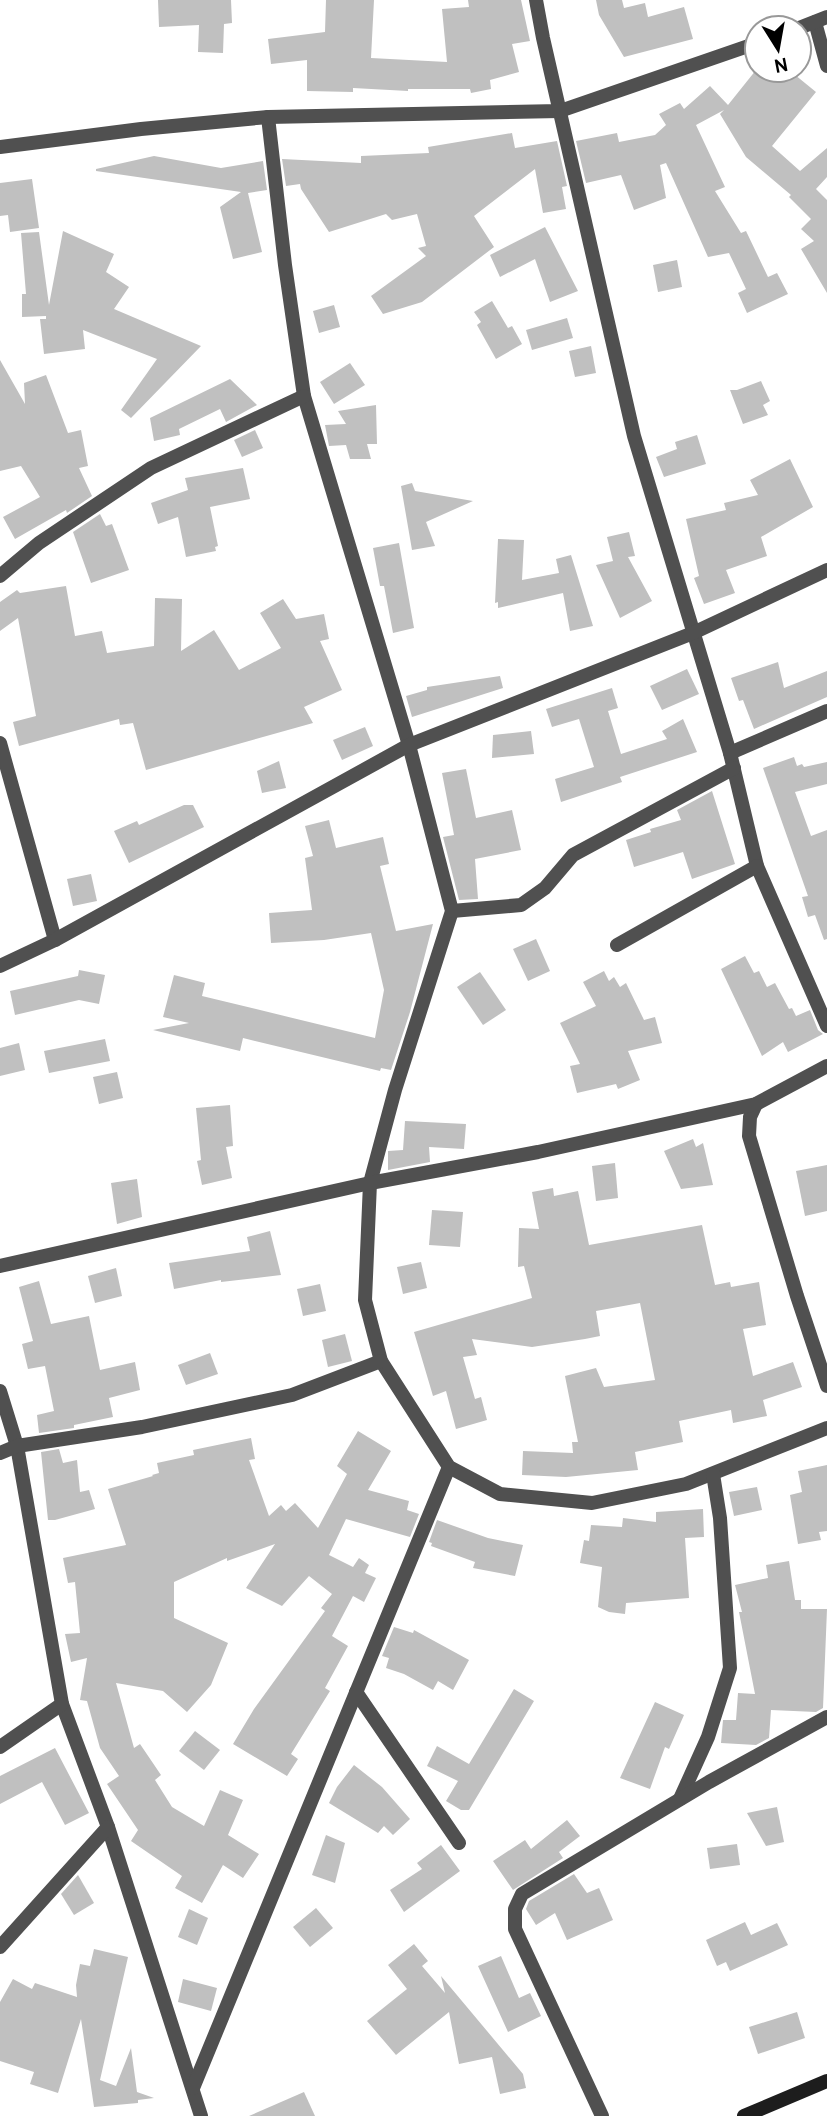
<svg xmlns="http://www.w3.org/2000/svg" width="827" height="2116" font-family="Overpass,sans-serif">
  <style>
    .building { fill: #c0c0c0 }
    .lines { fill: none; stroke-linecap: round; stroke-linejoin: round }
    .minor { stroke: #505050; stroke-width: 14 }
    .secondary { stroke: #1d1d1d; stroke-width: 14 }
  </style>
  <rect width="100%" height="100%" fill="#fff"/>
  <!-- building -->
  <g class="building">
    <path d="M158,0H231L232,23L224,24L223,53L198,52L199,25L159,27Z"/>
    <path d="M326,0H374L371,58L447,62L442,9L469,7L468,0H521L530,41L512,44L519,72L490,80L491,89L471,93L470,89H408V91L353,88V92L307,91V60L271,64L268,39L325,32Z"/>
    <path d="M596,0H622L624,8L645,3L648,17L684,7L693,39L624,57L599,15Z"/>
    <path d="M756,70H789L816,92L772,146L800,171L827,148V177L816,189L827,200V293L801,249L814,241L801,229L811,219L789,197L791,195L746,157L720,114L724,110L696,125L725,187L715,191L741,233L746,231L768,277L777,273L788,294L747,313L738,293L746,289L729,253L708,257L666,163L660,165L666,198L634,210L621,175L586,183L576,141L617,133L619,142L655,135L666,125L659,114L680,103L684,109L710,86L728,105Z"/>
    <path d="M512,133L515,148L557,141L567,186L562,187L566,209L543,213L535,169L474,216L494,247L422,302L383,314L371,296L426,256L418,248L426,246L417,214L392,220L386,214L329,232L301,189L300,184L286,186L282,159L361,163V156L429,153L428,147Z"/>
    <path d="M154,156L221,168L263,161L267,190L248,193L262,252L233,259L220,207L241,192L96,171V169Z"/>
    <path d="M32,179L39,228L10,232L8,215L0,216V183Z"/>
    <path d="M545,227L578,291L550,302L535,259L500,277L490,255Z"/>
    <path d="M63,231L114,254L106,272L129,287L114,309L201,346L131,418L121,410L157,359L83,330L85,349L44,354L40,319H46V316L22,317V294H26L21,233L39,232L49,305Z"/>
    <path d="M677,260L682,287L658,292L653,265Z"/>
    <path d="M492,301L508,328L512,326L522,344L496,359L477,325L481,322L474,312Z"/>
    <path d="M334,305L340,327L319,333L313,311Z"/>
    <path d="M567,318L573,338L532,350L526,330Z"/>
    <path d="M591,346L596,373L575,377L569,351Z"/>
    <path d="M0,360L25,404L24,383L46,375L68,433L81,430L88,466L79,468L92,496L67,513L66,510L15,539L3,517L40,497L21,466L0,471Z"/>
    <path d="M350,363L365,385L334,404L320,382Z"/>
    <path d="M230,379L257,405L226,422L220,409L179,429L180,435L154,441L150,418Z"/>
    <path d="M761,381L770,401L763,405L768,415L743,424L730,390H737Z"/>
    <path d="M376,405L377,444H367L371,459H350L346,445L329,446L325,425L346,424L338,411Z"/>
    <path d="M255,430L263,448L242,457L234,440Z"/>
    <path d="M697,435L706,464L664,477L656,457L677,449L675,442Z"/>
    <path d="M790,459L813,507L761,537L767,556L726,570L735,593L704,604L694,578L699,576L686,519L726,510L724,503L758,495L750,480Z"/>
    <path d="M243,468L250,499L210,507L218,546L215,547L216,551L186,557L178,517L158,524L151,503L188,490L185,478Z"/>
    <path d="M412,483L415,491L473,501L426,522L435,546L412,550L401,486Z"/>
    <path d="M100,514L106,526L112,524L129,570L91,583L73,532Z"/>
    <path d="M629,532L635,556L628,557L652,601L620,618L596,565L613,561L607,537Z"/>
    <path d="M498,539L524,540L522,580L559,573L556,559L571,555L593,626L570,631L563,593L498,608V602L495,603Z"/>
    <path d="M399,543L414,628L393,633L384,586H380L373,548Z"/>
    <path d="M66,586L75,636L102,631L107,653L154,646L155,598L182,599L181,651L214,630L239,670L281,648L260,613L283,599L296,619L324,614L329,639L320,641L342,690L304,707L313,723L146,770L133,723L120,725L119,719L19,746L13,722L36,716L18,618L0,631V602L17,590L20,593Z"/>
    <path d="M778,662L784,688L827,671V697L754,729L743,700L739,701L731,678Z"/>
    <path d="M687,669L699,694L662,710L650,686Z"/>
    <path d="M500,676L503,688L412,717L406,696L427,690V687Z"/>
    <path d="M612,688L618,708L608,711L621,754L667,739L662,731L683,719L697,752L620,777L622,782L561,802L555,779L594,767L579,719L552,727L546,709Z"/>
    <path d="M365,727L373,746L342,760L333,740Z"/>
    <path d="M531,731L534,754L492,758L493,735Z"/>
    <path d="M794,757L797,766L802,764L804,767L827,762V784L795,792L811,836L827,830V939L824,940L815,915L808,917L802,897L808,896L763,768Z"/>
    <path d="M279,761L286,788L262,793L257,771Z"/>
    <path d="M466,769L476,818L512,810L521,850L475,859L478,899L459,900L443,837L454,835L442,773Z"/>
    <path d="M712,791L735,864L692,879L683,852L634,867L626,840L651,832L650,829L681,820L677,810Z"/>
    <path d="M184,805H193L204,827L129,863L114,831L137,821L139,825Z"/>
    <path d="M329,820L336,848L383,837L389,864L380,866L396,931L433,924L410,1012L391,1070L381,1068L380,1071L243,1038L240,1051L153,1030L189,1023L163,1017L174,975L205,983L202,996L375,1038L384,990L371,933L324,940L271,943L269,913L312,910L305,858L313,856L305,826Z"/>
    <path d="M91,874L97,901L73,906L67,879Z"/>
    <path d="M536,939L550,971L528,981L513,949Z"/>
    <path d="M745,956L754,973L759,971L767,987L775,983L789,1009L792,1008L796,1016L810,1010L818,1030L823,1034L788,1052L783,1042L762,1056L721,969Z"/>
    <path d="M79,970L105,975L99,1004L79,1000L15,1015L10,991L78,976Z"/>
    <path d="M604,971L609,981L614,977L620,987L626,983L644,1020L655,1017L662,1043L628,1051L640,1080L618,1089L616,1084L577,1093L570,1066L580,1064L560,1023L596,1006L583,982Z"/>
    <path d="M480,972L506,1010L483,1025L457,987Z"/>
    <path d="M105,1039L110,1061L49,1073L44,1051Z"/>
    <path d="M19,1043L25,1070L0,1076V1048Z"/>
    <path d="M117,1072L123,1098L99,1104L93,1077Z"/>
    <path d="M230,1105L233,1146L226,1147L232,1178L202,1185L197,1161L201,1160L196,1108Z"/>
    <path d="M405,1121L466,1124L464,1149L429,1147L430,1162L388,1170V1151L403,1150Z"/>
    <path d="M693,1139L696,1147L703,1143L713,1185L681,1189L664,1151Z"/>
    <path d="M615,1163L618,1198L596,1201L592,1166Z"/>
    <path d="M827,1165V1211L805,1216L796,1171Z"/>
    <path d="M137,1179L142,1217L117,1224L111,1183Z"/>
    <path d="M553,1188L554,1196L578,1191L589,1245L702,1225L715,1285L730,1282L731,1287L759,1282L766,1325L743,1329L753,1376L793,1362L802,1387L763,1400L767,1416L733,1423L731,1410L679,1421L683,1442L635,1452L638,1470L566,1477L522,1475L523,1451L573,1453L572,1442H578L565,1376L596,1368L604,1387L655,1380L640,1303L596,1311L600,1336L585,1339L532,1347L472,1339L477,1355L463,1357L475,1399L481,1397L487,1420L456,1429L446,1391L433,1396L414,1332L532,1298L524,1266L518,1267L519,1228L539,1229L532,1192Z"/>
    <path d="M432,1210L463,1212L460,1247L429,1245Z"/>
    <path d="M270,1231L281,1275L221,1282V1280L174,1289L169,1263L250,1251L247,1237Z"/>
    <path d="M421,1262L427,1288L403,1294L397,1267Z"/>
    <path d="M116,1268L122,1296L95,1303L88,1276Z"/>
    <path d="M39,1281L51,1324L89,1316L100,1370L135,1362L140,1390L109,1398L113,1417L74,1425V1428L39,1433L37,1415L54,1411L45,1366L28,1369L22,1344L33,1341L19,1287Z"/>
    <path d="M320,1284L326,1311L303,1316L297,1289Z"/>
    <path d="M345,1334L352,1361L328,1367L322,1340Z"/>
    <path d="M210,1353L218,1374L186,1385L178,1365Z"/>
    <path d="M358,1431L391,1451L368,1490L409,1501L407,1510L419,1514L410,1537L346,1519L329,1555L353,1567L359,1558L369,1565L365,1573L376,1578L364,1602L353,1596L332,1636L348,1646L325,1688L330,1691L291,1754L298,1759L287,1776L233,1744L254,1709L325,1611L321,1608L332,1594L309,1576L282,1606L246,1588L275,1544L227,1561V1558L174,1582V1618L228,1643L211,1685L187,1712L163,1691L116,1683L134,1748L140,1744L161,1775L155,1780L172,1807L204,1826L220,1790L243,1800L228,1835L259,1854L243,1878L223,1865L202,1903L175,1888L182,1876L131,1841L138,1830L107,1784L119,1776L100,1748L87,1701L80,1700L87,1658L71,1662L65,1634L80,1633L75,1582L68,1583L63,1558L126,1545L108,1489L153,1476L152,1475L159,1473L157,1463L194,1455L193,1450L251,1438L255,1459L249,1460L269,1516L281,1505L286,1511L295,1503L318,1528L347,1474L337,1466Z"/>
    <path d="M59,1449L63,1463L77,1460L80,1492L89,1490L95,1509L55,1520H48L41,1452Z"/>
    <path d="M827,1465V1531L819,1532L821,1540L798,1544L790,1495L802,1492L798,1471Z"/>
    <path d="M757,1487L762,1510L734,1516L729,1492Z"/>
    <path d="M703,1509L704,1537L685,1538L689,1598L626,1603L625,1614L609,1612L598,1607L602,1567L580,1563L584,1540L589,1541L591,1525L622,1527L623,1518L656,1522V1512Z"/>
    <path d="M437,1520L488,1538L523,1545L515,1576L473,1568L475,1562L431,1546L432,1543L429,1542Z"/>
    <path d="M789,1561L795,1600H801V1609H827L823,1708L816,1712L771,1710L769,1738L756,1745L721,1743L723,1720H736L738,1693L755,1694L739,1612H742L735,1585L768,1578L766,1565Z"/>
    <path d="M394,1627L413,1633L414,1630L469,1660L453,1690L438,1681L433,1690L404,1674L386,1668L389,1658L382,1656Z"/>
    <path d="M514,1689L534,1701L469,1810H461L446,1801L458,1781L427,1766L437,1746L469,1764Z"/>
    <path d="M655,1702L684,1715L669,1749L665,1747L650,1789L620,1778Z"/>
    <path d="M195,1731L220,1750L204,1770L179,1751Z"/>
    <path d="M55,1748L89,1813L65,1825L42,1782L0,1804V1776Z"/>
    <path d="M354,1765L382,1787L410,1819L393,1835L384,1826L378,1833L329,1803L337,1787Z"/>
    <path d="M777,1807L784,1842L766,1846L747,1813Z"/>
    <path d="M567,1820L580,1836L559,1852L563,1858L513,1890L493,1861L525,1840L531,1849Z"/>
    <path d="M326,1835L345,1843L335,1883L312,1875Z"/>
    <path d="M737,1844L740,1865L710,1869L707,1848Z"/>
    <path d="M441,1845L460,1871L404,1912L390,1890L422,1869L417,1863Z"/>
    <path d="M574,1874L587,1893L599,1888L613,1920L567,1940L555,1913L536,1925L526,1909L529,1901Z"/>
    <path d="M78,1875L94,1903L74,1915L61,1894Z"/>
    <path d="M316,1908L333,1928L310,1947L293,1927Z"/>
    <path d="M189,1909L208,1918L197,1945L178,1937Z"/>
    <path d="M745,1922L751,1935L777,1923L788,1945L730,1971L726,1962L717,1966L706,1940Z"/>
    <path d="M414,1944L428,1961L422,1966L445,1993L441,1976L523,2074L526,2088L500,2094L492,2057L459,2064L449,2012L396,2055L367,2021L407,1989L388,1965Z"/>
    <path d="M94,1949L128,1957L100,2080L116,2086L131,2048L137,2092L154,2098L138,2100V2103L94,2107L81,2019L58,2093L30,2084L34,2072L0,2061V2002L13,1979L32,1989L35,1983L77,1997L76,1985L80,1964L90,1966Z"/>
    <path d="M501,1956L519,1998L530,1993L541,2016L508,2032L478,1966Z"/>
    <path d="M183,1979L217,1988L211,2011L178,2002Z"/>
    <path d="M797,2012L805,2038L758,2054L749,2027Z"/>
    <path d="M304,2092L315,2116H249Z"/>
  </g>
  <g class="lines">
    <!-- minor -->
    <g class="minor">
      <path d="M536,0L543,38L634,436L730,753L757,866L827,1026"/>
      <path d="M815,22L827,66"/>
      <path d="M799,28L827,17"/>
      <path d="M268,117L285,265L304,396L409,745L452,911L395,1090L370,1183L365,1300L381,1361L449,1467L500,1494L592,1503L686,1484L827,1428"/>
      <path d="M0,147L141,129L268,117L560,111L757,43"/>
      <path d="M0,576L39,543L151,468L304,396"/>
      <path d="M0,743L55,940"/>
      <path d="M730,753L827,711"/>
      <path d="M452,911L521,905L545,888L573,855L734,768"/>
      <path d="M617,945L757,866"/>
      <path d="M0,966L55,940L409,745L693,633L827,570"/>
      <path d="M756,1104L750,1117L749,1136L797,1296L827,1386"/>
      <path d="M0,1266L370,1183L538,1152L756,1104L827,1066"/>
      <path d="M0,1391L17,1446L62,1704L108,1827L201,2116"/>
      <path d="M0,1453L17,1446L142,1427L292,1395L381,1361"/>
      <path d="M356,1692L459,1843"/>
      <path d="M0,1747L62,1704"/>
      <path d="M680,1799L708,1737L730,1668L720,1518L713,1474"/>
      <path d="M0,1947L108,1827"/>
      <path d="M193,2088L449,1467"/>
      <path d="M602,2116L515,1929V1909L522,1894L709,1782L827,1717"/>
    </g>
    <!-- secondary -->
    <path class="secondary" d="M744,2116L827,2081"/>
  </g>
  <!-- north arrow -->
  <g transform="translate(778 49) rotate(169)"><circle r="33" fill="#ffffff" stroke="#999999" stroke-width="2"/>
  <path d="M0-5L12 26L0 18L-12 26Z" fill="#000000"/>
  <text y="-10" font-size="19" font-weight="bold" text-anchor="middle" fill="#000000">N</text>
  </g>
</svg>
